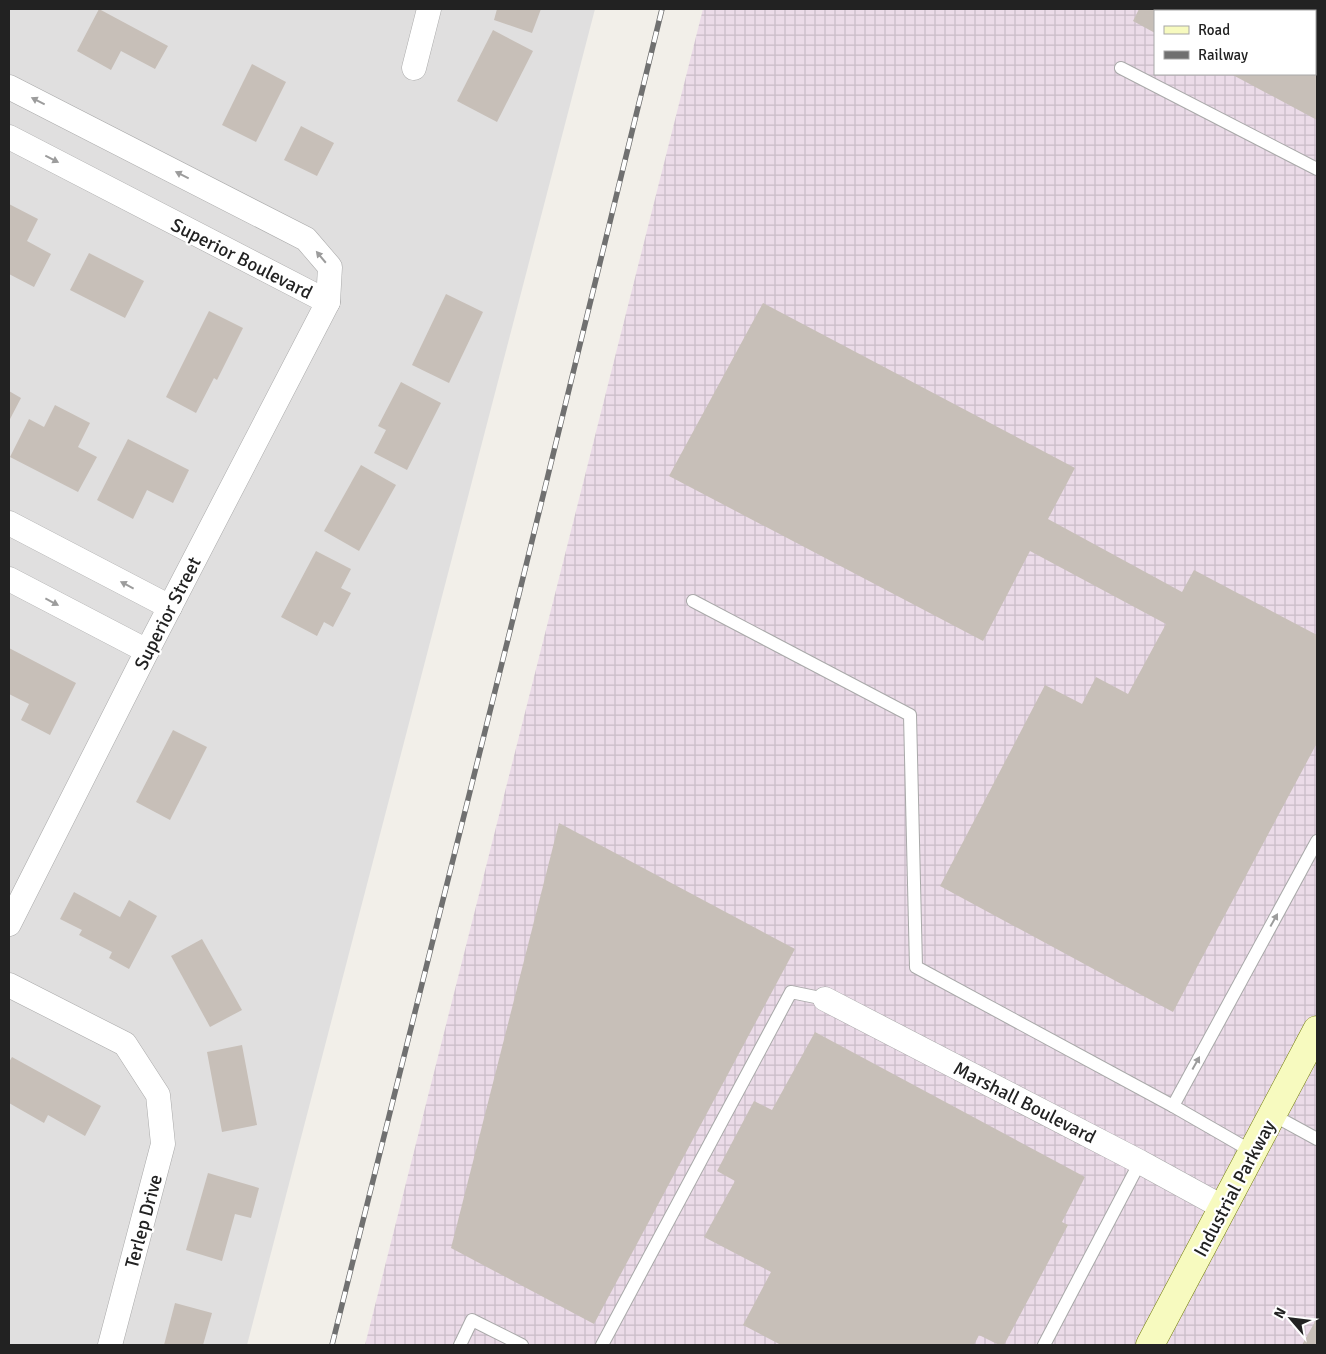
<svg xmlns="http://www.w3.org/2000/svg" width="1326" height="1354" font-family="Signika,sans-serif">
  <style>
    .residential { fill: #e0dfdf }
    .industrial { fill: url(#industrial-grid); fill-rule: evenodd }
    .building { fill: #c7bfb8 }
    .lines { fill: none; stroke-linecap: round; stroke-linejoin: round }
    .lane-casing { stroke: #a9a9a9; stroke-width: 14 }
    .street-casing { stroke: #a9a9a9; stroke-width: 25 }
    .secondary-casing { stroke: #707d05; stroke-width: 29 }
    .lane { stroke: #fff; stroke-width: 12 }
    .street { stroke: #fff; stroke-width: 24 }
    .secondary { stroke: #f7fabf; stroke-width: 28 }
    .rail-casing { stroke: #707070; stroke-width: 5.5 }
    .rail { stroke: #fff; stroke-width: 4; stroke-dasharray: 11; stroke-linecap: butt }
    .oneway { fill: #9c9c9c }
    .labels { text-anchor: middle; stroke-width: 4.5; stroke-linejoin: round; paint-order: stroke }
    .street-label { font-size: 19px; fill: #222; stroke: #fff }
  </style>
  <defs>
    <pattern id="industrial-grid" width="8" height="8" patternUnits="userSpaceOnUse" patternTransform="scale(1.25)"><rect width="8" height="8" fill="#ebdbe8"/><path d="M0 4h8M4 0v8" fill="none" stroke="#c9bcc7"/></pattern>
  </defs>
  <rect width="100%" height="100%" fill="#f2efe9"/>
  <!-- residential -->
  <path class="residential" d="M9,9H595L247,1345H9Z"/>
  <!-- industrial -->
  <path class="industrial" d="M703,9H1317V1345H365ZM1155,11H1315V74H1155Z"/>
  <!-- building -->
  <g class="building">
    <path d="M99,9L168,46L155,69L121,51L111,70L77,51Z"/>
    <path d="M497,9H541L532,33L494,20Z"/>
    <path d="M1139,9H1317V120L1231,74H1315V11H1155V33L1133,21Z"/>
    <path d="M493,30L533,51L497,122L457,101Z"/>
    <path d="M252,64L286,82L256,142L222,125Z"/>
    <path d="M301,126L334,143L317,176L284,160Z"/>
    <path d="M9,204L38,219L27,241L51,254L34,287L9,274Z"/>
    <path d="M89,253L144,281L125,318L70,290Z"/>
    <path d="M446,294L483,312L449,383L412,365Z"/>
    <path d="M763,303L1075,468L1048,519L1182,592L1194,570L1317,635V743L1173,1012L940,886L1045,685L1082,704L1096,677L1128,694L1166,624L1030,551L983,641L669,476Z"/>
    <path d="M209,311L243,328L217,380L214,378L196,413L166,397Z"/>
    <path d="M401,382L441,403L407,470L374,453L386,430L378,426Z"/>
    <path d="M9,391L21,398L9,421Z"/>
    <path d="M55,405L90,423L78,447L97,457L78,492L10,457L29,419L44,427Z"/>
    <path d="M128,439L189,470L173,503L147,490L133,519L97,500Z"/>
    <path d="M361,465L396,485L359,551L324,531Z"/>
    <path d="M316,551L351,569L341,588L351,593L333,627L324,622L317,636L281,617Z"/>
    <path d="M9,648L76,683L50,735L21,720L29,704L9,694Z"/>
    <path d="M173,730L207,747L170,820L136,802Z"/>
    <path d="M559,823L795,949L594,1324L451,1248Z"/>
    <path d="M74,892L120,917L129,900L157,916L129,969L109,958L112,952L79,935L82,930L60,919Z"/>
    <path d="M202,939L242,1010L210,1027L171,956Z"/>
    <path d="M815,1032L1085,1177L1062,1222L1068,1225L1004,1345H999L979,1335L974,1345H781L743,1325L771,1272L704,1237L735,1181L717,1171L754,1101L772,1110Z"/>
    <path d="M242,1045L257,1125L222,1132L207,1052Z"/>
    <path d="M12,1057L101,1106L85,1136L48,1115L44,1123L9,1103V1062Z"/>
    <path d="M208,1173L259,1188L251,1218L235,1214L222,1261L186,1250Z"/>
    <path d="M175,1303L212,1313L203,1345H164Z"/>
    <path d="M1317,1318V1345H1302Z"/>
  </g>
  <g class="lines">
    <!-- lane casing -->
    <g class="lane-casing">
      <g id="lane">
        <path d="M1121,68L1317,169"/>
        <path d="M693,601L910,715L916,967L1173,1106L1253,1152"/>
        <path d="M1173,1106L1317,841"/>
        <path d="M1273,1115L1317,1139"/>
        <path d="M460,1345L472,1320L522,1345"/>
        <path d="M602,1345L791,992L825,999"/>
        <path d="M1044,1345L1140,1162"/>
      </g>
    </g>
    <!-- street casing -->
    <g class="street-casing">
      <g id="street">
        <path d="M414,68L429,9"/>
        <path d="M9,87L306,239L330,267L328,302L147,651L9,924"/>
        <path d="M9,137L328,302"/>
        <path d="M9,523L170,607"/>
        <path d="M9,579L147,651"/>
        <path d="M9,985L125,1044L158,1095L163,1144L110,1345"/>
        <path d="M825,999L1140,1162L1224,1208"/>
      </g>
    </g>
    <!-- secondary casing -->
    <g class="secondary-casing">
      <path id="secondary" d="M1150,1345L1317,1030"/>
    </g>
    <!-- lane -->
    <use href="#lane" class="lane"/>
    <!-- street -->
    <use href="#street" class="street"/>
    <!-- secondary -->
    <use href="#secondary" class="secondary"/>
    <!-- rail casing -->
    <g class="rail-casing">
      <path id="rail" d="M332,1345L509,635L662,9"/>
    </g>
    <!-- rail -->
    <use href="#rail" class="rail"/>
  </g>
  <!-- one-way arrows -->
  <defs><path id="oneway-solid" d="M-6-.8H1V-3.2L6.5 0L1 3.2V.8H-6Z" transform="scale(1.25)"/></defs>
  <g class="oneway">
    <use href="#oneway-solid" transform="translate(38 101) rotate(-153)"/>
    <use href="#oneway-solid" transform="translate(52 159) rotate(27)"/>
    <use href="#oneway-solid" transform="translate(182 175) rotate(-153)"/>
    <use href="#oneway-solid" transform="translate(321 257) rotate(-130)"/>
    <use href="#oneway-solid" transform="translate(127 585) rotate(-152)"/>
    <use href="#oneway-solid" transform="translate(52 602) rotate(28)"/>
    <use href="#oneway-solid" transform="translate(1274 920) rotate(-61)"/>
    <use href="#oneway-solid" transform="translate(1196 1063) rotate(-61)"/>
  </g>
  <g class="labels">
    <!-- street labels -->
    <g class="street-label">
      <text transform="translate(242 258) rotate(27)" y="7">Superior Boulevard</text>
      <text transform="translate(167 613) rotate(-63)" y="7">Superior Street</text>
      <text transform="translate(1025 1102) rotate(27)" y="7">Marshall Boulevard</text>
      <text transform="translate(1234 1188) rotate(-62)" y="7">Industrial Parkway</text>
      <text transform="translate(143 1221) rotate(-75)" y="7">Terlep Drive</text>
    </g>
  </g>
  <!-- border -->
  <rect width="1326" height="1354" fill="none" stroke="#222222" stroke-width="20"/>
  <!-- legend -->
  <rect x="1154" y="10" width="162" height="65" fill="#ffffff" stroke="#a7a7a7"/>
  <rect x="1164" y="26" width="25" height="8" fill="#f7fabf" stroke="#a7a7a7"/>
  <text x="1198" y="35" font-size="15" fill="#222222">Road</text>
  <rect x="1164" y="51" width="25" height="8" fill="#707070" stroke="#a7a7a7"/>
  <text x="1198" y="60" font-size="15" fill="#222222">Railway</text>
  <!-- north arrow -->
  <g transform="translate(1291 1319) rotate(298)" stroke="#ffffff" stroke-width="4" paint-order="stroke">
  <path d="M0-4L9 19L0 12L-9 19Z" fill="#222222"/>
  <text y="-8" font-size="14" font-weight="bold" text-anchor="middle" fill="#222222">N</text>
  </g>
</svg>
